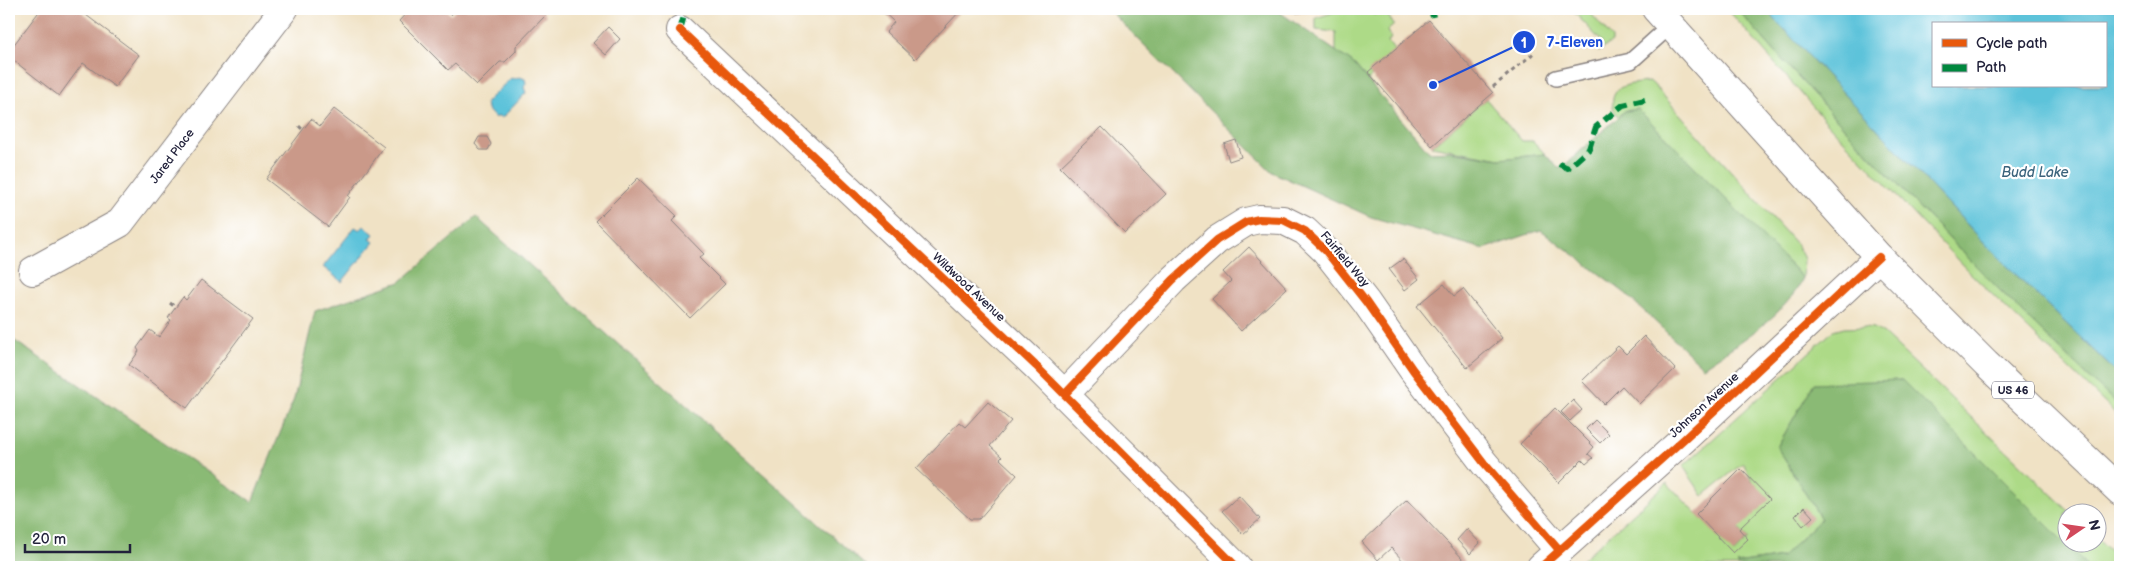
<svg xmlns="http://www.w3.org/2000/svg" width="2129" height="576" font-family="'Balsamiq Sans',sans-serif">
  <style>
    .green { fill: #adda87; stroke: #687e61 }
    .forest { fill: #8aba74; stroke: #566e58 }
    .water { fill: #5dc3da; stroke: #40728a; fill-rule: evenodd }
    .building { fill: #ca9989 }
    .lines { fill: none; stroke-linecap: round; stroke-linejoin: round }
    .lane-casing { stroke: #898280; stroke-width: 18 }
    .street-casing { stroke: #898280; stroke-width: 30 }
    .primary-casing { stroke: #898280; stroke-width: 30 }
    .path { stroke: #898280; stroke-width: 3; stroke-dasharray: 4 4; stroke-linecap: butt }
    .lane { stroke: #fff; stroke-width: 15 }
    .street { stroke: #fff; stroke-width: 28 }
    .primary { stroke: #fff; stroke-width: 28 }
    .quiet { stroke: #00873e; stroke-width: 6; stroke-dasharray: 12 6; stroke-linecap: butt }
    .cycleway-casing { stroke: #fff; stroke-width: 11 }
    .cycleway { stroke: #e8590c; stroke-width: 8 }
    .labels { text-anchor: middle; stroke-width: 4.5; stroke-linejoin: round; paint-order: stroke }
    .shield { fill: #fff; stroke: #646476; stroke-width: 1 }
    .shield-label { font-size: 11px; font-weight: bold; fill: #22223b }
    .street-label { font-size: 12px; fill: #22223b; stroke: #fff }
    .water-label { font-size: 14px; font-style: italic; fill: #3a627b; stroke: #fff }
    .leader { fill: none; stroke: #1d4ed8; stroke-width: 2 }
    .callout-dot { fill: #1d4ed8; stroke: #fff; stroke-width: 2 }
    .mark-label { font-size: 15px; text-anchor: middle; font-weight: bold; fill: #fff }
    .callout-label { font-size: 14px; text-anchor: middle; font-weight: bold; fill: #1d4ed8; stroke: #fff; stroke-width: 4.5; stroke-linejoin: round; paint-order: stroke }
  </style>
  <rect width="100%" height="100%" fill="#fff"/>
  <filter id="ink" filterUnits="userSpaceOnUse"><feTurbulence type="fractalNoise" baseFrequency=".02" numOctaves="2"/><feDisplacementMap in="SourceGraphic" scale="10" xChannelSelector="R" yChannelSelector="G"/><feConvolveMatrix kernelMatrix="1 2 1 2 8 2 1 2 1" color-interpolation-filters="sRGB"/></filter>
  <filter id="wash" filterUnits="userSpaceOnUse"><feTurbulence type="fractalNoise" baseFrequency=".0096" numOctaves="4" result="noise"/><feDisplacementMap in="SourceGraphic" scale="20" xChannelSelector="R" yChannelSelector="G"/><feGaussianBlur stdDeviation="1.12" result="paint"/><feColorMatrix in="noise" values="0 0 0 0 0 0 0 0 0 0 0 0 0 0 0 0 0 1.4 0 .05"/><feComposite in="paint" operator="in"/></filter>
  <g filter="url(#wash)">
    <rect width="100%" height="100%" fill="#f0e2c5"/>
    <!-- green -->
    <g class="green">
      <path d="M1344,9H1369L1374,15L1385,9H1394L1387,14L1394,25L1387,31L1391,38L1388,42L1394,50L1368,80L1353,63L1336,52V32L1316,30V18Z"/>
      <path d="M1535,9H1587L1612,38V42L1598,52L1602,42L1573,11L1541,12Z"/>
      <path d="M1727,9H1737C1859,147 1986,281 2120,407V418L1969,272L1828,124Z"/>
      <path d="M1647,82L1652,83L1797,245L1804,259L1803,278L1638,110L1625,111L1618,116C1611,109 1610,95 1620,88C1626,84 1640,83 1647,82Z"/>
      <path d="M1486,99L1522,141H1533L1545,154L1500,159L1432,146Z"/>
      <path d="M1865,327L1874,328L1884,334L2071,513L2066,514V544H2096L2097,538L2118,558L2107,567H2089L1902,380L1814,384L1777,447L1821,519L1782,557L1737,564L1740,567H1574L1667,483L1734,553L1748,539L1739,529L1753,482L1743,463L1703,496L1683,466L1833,331L1844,328Z"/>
    </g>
    <!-- forest -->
    <g class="forest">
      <path d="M1108,9H1275L1353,63L1429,152L1451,151L1500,159L1545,154L1558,168L1565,165L1625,111L1638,109L1803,278C1786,316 1736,344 1703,367L1625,293L1541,230L1484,249L1371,217L1272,172Z"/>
      <path d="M1737,9H1765L1994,253L2120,376V407C1986,281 1859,147 1737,9Z"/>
      <path d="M476,217L867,567H9V337L252,502L294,399L315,311L400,282Z"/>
      <path d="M1902,380L2089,567H1740L1737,564L1782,557L1821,519L1777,447L1814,383Z"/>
    </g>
    <!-- water -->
    <g class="water">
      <path d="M1765,9H2120V376L1994,253ZM1933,24H2105V86H1933Z"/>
      <path d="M520,77L525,79L526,83L524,87L526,93L502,118L499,116L495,118L487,109L486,102L511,78L513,79Z"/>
      <path d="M364,226L374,234L370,239L374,242L342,282L323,267L355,227L360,230Z"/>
    </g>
    <g id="blocks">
      <!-- building -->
      <g class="building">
        <path d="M41,9H78L139,55L115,87L83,63L59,96L9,57V51Z"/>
        <path d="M410,9H445L451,15L456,9H540L546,15L516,46V51L505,62H500L477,85L455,64L448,70L399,21Z"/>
        <path d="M880,9H962L915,59L886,32L894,22Z"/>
        <path d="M1296,9H1324V11L1296,13Z"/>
        <path d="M1429,20L1493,93L1432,146L1368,72Z"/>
        <path d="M608,27L620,39L606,55L593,43Z"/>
        <path d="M334,109L384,147L348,196L350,197L328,227L266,179L311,119L320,126Z"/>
        <path d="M1102,127L1166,194L1125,233L1060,167Z"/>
        <path d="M479,137H487L491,144L488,150H480L475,144Z"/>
        <path d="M1236,140L1241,157L1229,161L1224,144Z"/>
        <path d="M638,178L677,216L672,221L704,254L699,258L725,284L690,318L595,221Z"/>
        <path d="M1249,247L1287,288L1241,331L1212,299L1231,281L1223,272Z"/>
        <path d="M1403,259L1419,279L1405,290L1389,269Z"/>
        <path d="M201,280L253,319L187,408L129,365L139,351L137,348L150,330L159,337L171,320L168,318L183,297L186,300Z"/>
        <path d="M1444,284L1454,296L1463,289L1502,338L1467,368L1417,306Z"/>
        <path d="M1644,336L1675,369L1639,404L1622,386L1604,404L1582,381L1618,346L1626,354Z"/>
        <path d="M1573,400L1582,410L1570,421L1561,412Z"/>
        <path d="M988,402L1011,421L990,446L1002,457L1000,459L1017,475L979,519H970L916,469L959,422L965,427Z"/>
        <path d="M1555,408L1594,447L1588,454L1593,458L1586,464L1582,460L1559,483L1520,444Z"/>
        <path d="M1595,420L1609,434L1600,443L1586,429Z"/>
        <path d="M1741,469L1770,499L1739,529L1748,539L1733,553L1696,514Z"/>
        <path d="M1239,496L1260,519L1243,534L1222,511Z"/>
        <path d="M1407,500L1465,561L1458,567H1409L1391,548L1378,560L1362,542Z"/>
        <path d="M1804,507L1813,517L1803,526L1795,516Z"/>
        <path d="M1467,529L1480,543L1470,554L1457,540Z"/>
      </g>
    </g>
  </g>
  <g filter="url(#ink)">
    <use href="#blocks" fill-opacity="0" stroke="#898280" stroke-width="1"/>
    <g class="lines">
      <!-- lane casing -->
      <g class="lane-casing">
        <path id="lane" d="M1556,78L1631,61L1671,25"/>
      </g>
      <!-- street casing -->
      <g class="street-casing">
        <g id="street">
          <path d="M680,30L1036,366L1237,567"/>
          <path d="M33,271L120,223L284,9"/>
          <path d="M1065,394L1173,280L1217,240L1246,222L1259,219L1283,220L1305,231L1325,250L1366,302L1413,370L1484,463L1559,550"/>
          <path d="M1541,567L1684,439L1879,257"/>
        </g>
      </g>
      <!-- primary casing -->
      <g class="primary-casing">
        <path id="primary" d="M1656,9L1879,257L1986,364L2120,491"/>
      </g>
      <!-- path -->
      <g class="path">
        <path d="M1493,87L1535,52"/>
        <path d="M299,126L303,130"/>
        <path d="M170,303L175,307"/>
      </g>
      <!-- lane -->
      <use href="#lane" class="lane"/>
      <!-- street -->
      <use href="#street" class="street"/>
      <!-- primary -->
      <use href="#primary" class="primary"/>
      <!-- quiet -->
      <g class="quiet">
        <path d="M1431,9L1433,17"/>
        <path d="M680,30L686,9"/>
        <path d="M1559,164L1568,168L1589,149L1596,127L1623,105L1645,100"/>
      </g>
      <!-- cycleway casing -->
      <g class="cycleway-casing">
        <g id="cycleway">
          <path d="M680,30L1036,366L1237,567"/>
          <path d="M1065,394L1173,280L1217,240L1246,222L1259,219L1283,220L1305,231L1325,250L1366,302L1413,370L1484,463L1559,550"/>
          <path d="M1541,567L1684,439L1879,257"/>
        </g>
      </g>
      <!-- cycleway -->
      <use href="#cycleway" class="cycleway"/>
    </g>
  </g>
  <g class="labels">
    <!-- shield labels -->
    <rect class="shield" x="1992" y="381.5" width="42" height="17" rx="4"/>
    <g class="shield-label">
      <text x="2013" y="394">US 46</text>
    </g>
    <!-- street labels -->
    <g class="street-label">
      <text transform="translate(172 156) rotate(-53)" y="4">Jared Place</text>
      <text transform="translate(1345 259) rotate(50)" y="4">Fairfield Way</text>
      <text transform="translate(969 287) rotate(43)" y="4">Wildwood Avenue</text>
      <text transform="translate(1704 405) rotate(-43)" y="4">Johnson Avenue</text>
    </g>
    <!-- water labels -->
    <g class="water-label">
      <text x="2035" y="177">Budd Lake</text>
    </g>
  </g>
  <!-- callouts -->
  <path class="leader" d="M1433 85L1524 42"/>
  <g class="callout-dot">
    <circle cx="1433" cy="85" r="5"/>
    <circle cx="1524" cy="42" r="12"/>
  </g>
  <g class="mark-label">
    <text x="1524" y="48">1</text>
  </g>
  <g class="callout-label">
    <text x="1575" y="47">7-Eleven</text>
  </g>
  <!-- margin -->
  <rect width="2129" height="576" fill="none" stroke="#fff" stroke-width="30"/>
  <!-- legend -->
  <rect x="1932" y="22" width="175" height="65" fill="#ffffff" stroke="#a7a7b1"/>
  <rect x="1942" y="39" width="25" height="8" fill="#e8590c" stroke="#a7a7b1"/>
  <text x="1976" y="48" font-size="15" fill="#22223b">Cycle path</text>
  <rect x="1942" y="64" width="25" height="8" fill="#00873e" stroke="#a7a7b1"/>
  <text x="1976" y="72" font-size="15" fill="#22223b">Path</text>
  <!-- north arrow -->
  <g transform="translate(2082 528) rotate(77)"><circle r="24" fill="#ffffff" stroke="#a7a7b1"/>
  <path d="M0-4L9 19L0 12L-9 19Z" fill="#d1495b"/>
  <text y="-8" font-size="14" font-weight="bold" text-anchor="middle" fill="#22223b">N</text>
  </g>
  <!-- scale -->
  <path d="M25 544v8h105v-8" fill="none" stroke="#22223b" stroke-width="2.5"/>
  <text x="32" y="544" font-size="15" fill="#22223b" stroke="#ffffff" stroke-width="4" paint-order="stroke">20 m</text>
</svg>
